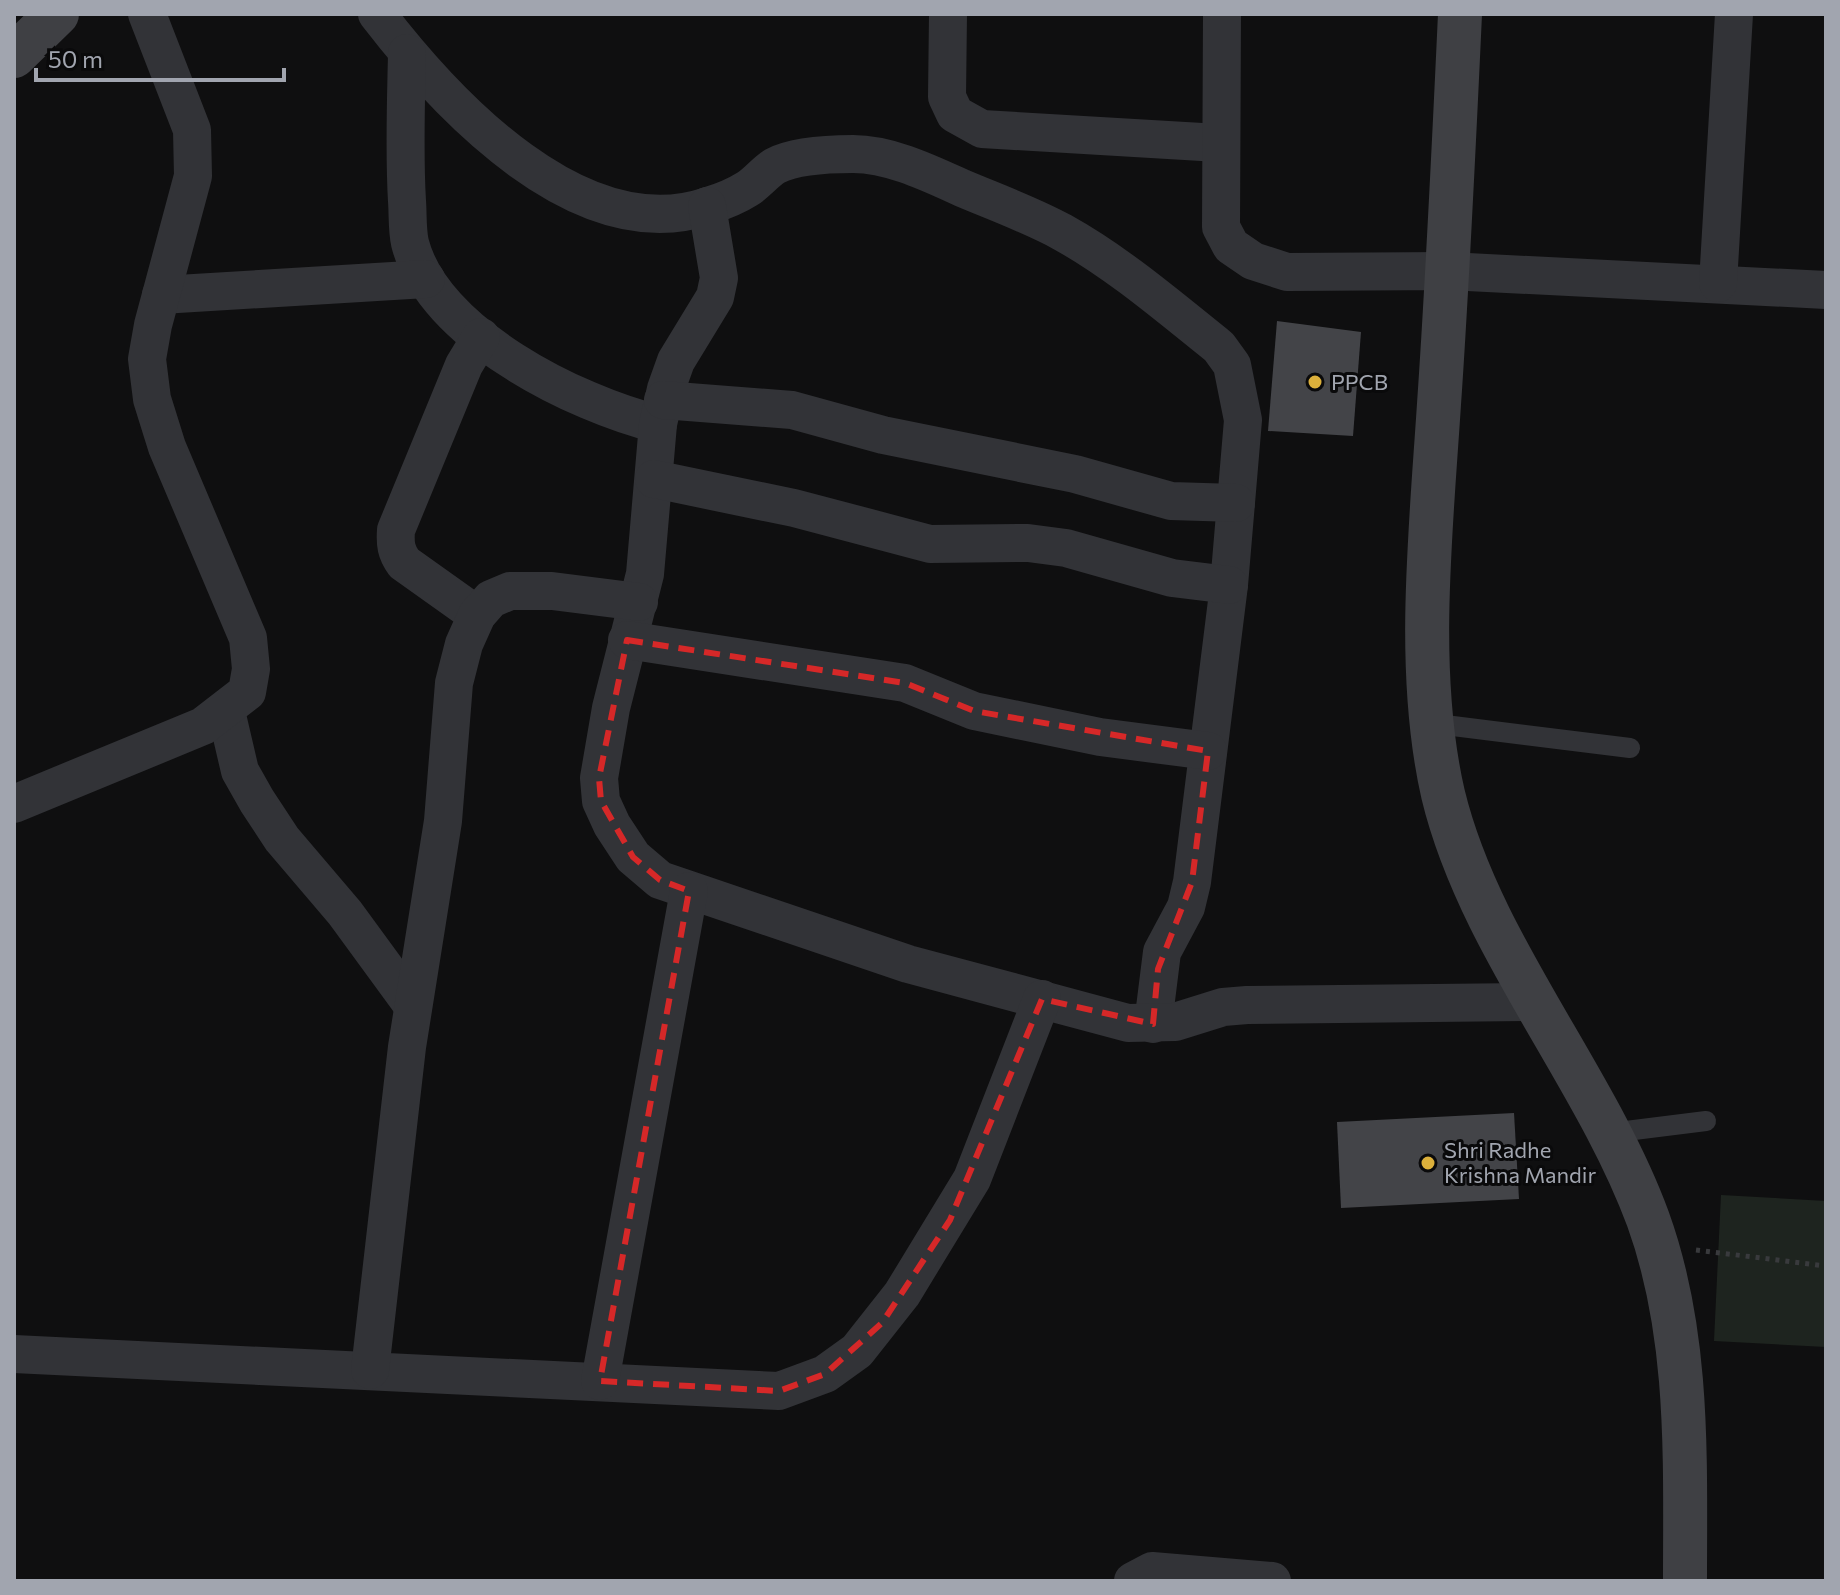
<svg xmlns="http://www.w3.org/2000/svg" width="1840" height="1595" font-family="Commissioner,sans-serif">
  <style>
    .green { fill: #1e241f }
    .building { fill: #434448 }
    .lines { fill: none; stroke-linecap: round; stroke-linejoin: round }
    .path { stroke: #393a3d; stroke-width: 5; stroke-dasharray: 4 6; stroke-linecap: butt }
    .lane { stroke: #323337; stroke-width: 20 }
    .street { stroke: #323337; stroke-width: 38 }
    .secondary { stroke: #3f4044; stroke-width: 44 }
    .marked { fill: none; stroke: #d62828; stroke-width: 6; stroke-dasharray: 16 10; stroke-linejoin: round }
    .poi-dot { fill: #dcb03b; stroke: #0a0a0b; stroke-width: 3 }
    .labels { text-anchor: middle; stroke-width: 6; stroke-linejoin: round; paint-order: stroke }
    .poi-label { font-size: 22px; fill: #a1a5af; stroke: #0a0a0b; text-anchor: start }
  </style>
  <rect width="100%" height="100%" fill="#0f0f10"/>
  <!-- green -->
  <path class="green" d="M1721,1195L1826,1201V1347L1714,1341Z"/>
  <!-- building -->
  <g class="building">
    <path d="M1277,321L1361,332L1353,436L1268,431Z"/>
    <path d="M1514,1113L1519,1199L1341,1208L1337,1122Z"/>
  </g>
  <g class="lines">
    <!-- path -->
    <path class="path" d="M1696,1250L1826,1266"/>
    <!-- lane -->
    <g class="lane">
      <path d="M1429,723L1630,748"/>
      <path d="M1610,1133L1706,1121"/>
    </g>
    <!-- street -->
    <g class="street">
      <path d="M377,14C447,105 580,249 708,206C721,202 736,196 747,189C757,183 765,172 775,166C796,155 830,154 853,154C890,154 929,173 962,188C995,202 1031,215 1062,232C1118,263 1169,307 1219,347L1232,365L1243,420L1229,585L1192,882L1186,907L1162,952L1153,1024"/>
      <path d="M948,14L947,97L955,114L982,129L1219,143"/>
      <path d="M1222,14L1221,227L1231,246L1253,261L1287,272L1448,271L1826,290"/>
      <path d="M407,53C406,102 404,152 407,201C408,214 407,230 410,243C433,334 576,404 658,424"/>
      <path d="M707,206L719,278L715,297L676,361L666,389L658,424L645,574L611,708L599,778L601,801L612,825L633,857L660,880L908,964L1128,1023L1175,1022L1223,1007L1247,1005L1535,1002"/>
      <path d="M1718,283L1734,14"/>
      <path d="M161,295L426,279"/>
      <path d="M663,400L792,410L883,435L1075,474L1171,501L1236,503"/>
      <path d="M654,479L794,508L930,544L1028,543L1066,548L1172,578L1229,585"/>
      <path d="M477,615L404,563C396,552 395,544 396,530L464,365L481,337"/>
      <path d="M627,640L905,683L974,711L1100,737L1208,751"/>
      <path d="M226,711L240,771L257,801L282,839L345,913L413,1006"/>
      <path d="M14,804L203,726L247,692L251,669L248,638L167,447L152,399L147,359L153,325L193,176L192,130L147,14"/>
      <path d="M14,1354L779,1391L825,1374L857,1351L902,1294L972,1179L1042,999"/>
      <path d="M370,1370L407,1047L443,821L454,683L464,644L477,615L491,599L510,591H552L639,602"/>
      <path d="M600,1381L689,891"/>
      <path d="M1133,1581L1152,1571L1272,1581"/>
    </g>
    <!-- secondary -->
    <g class="secondary">
      <path d="M1460,14C1454,144 1448,274 1439,404C1431,529 1415,672 1443,794C1479,944 1595,1075 1648,1219C1690,1335 1685,1459 1685,1581"/>
      <path d="M14,56L57,14"/>
    </g>
  </g>
  <!-- marked area -->
  <path class="marked" d="M627,640L905,683L974,711L1208,751L1192,882L1158,969L1153,1024L1042,999L950,1220L882,1323L825,1374L779,1391L600,1381L689,891L660,880L633,857L601,801L599,778Z"/>
  <!-- markers -->
  <g class="poi-dot">
    <circle cx="1315" cy="382" r="8"/>
    <circle cx="1428" cy="1163" r="8"/>
  </g>
  <g class="labels">
    <!-- poi labels -->
    <g class="poi-label">
      <text x="1331" y="390">PPCB</text>
      <text x="1444" y="1158">Shri Radhe<tspan x="1444" dy="25">Krishna Mandir</tspan></text>
    </g>
  </g>
  <!-- border -->
  <rect width="1840" height="1595" fill="none" stroke="#a1a5af" stroke-width="32"/>
  <!-- scale -->
  <path d="M36 68v12h248v-12" fill="none" stroke="#a1a5af" stroke-width="4"/>
  <text x="48" y="68" font-size="24" fill="#a1a5af" stroke="#0a0a0b" stroke-width="6" paint-order="stroke">50 m</text>
</svg>
